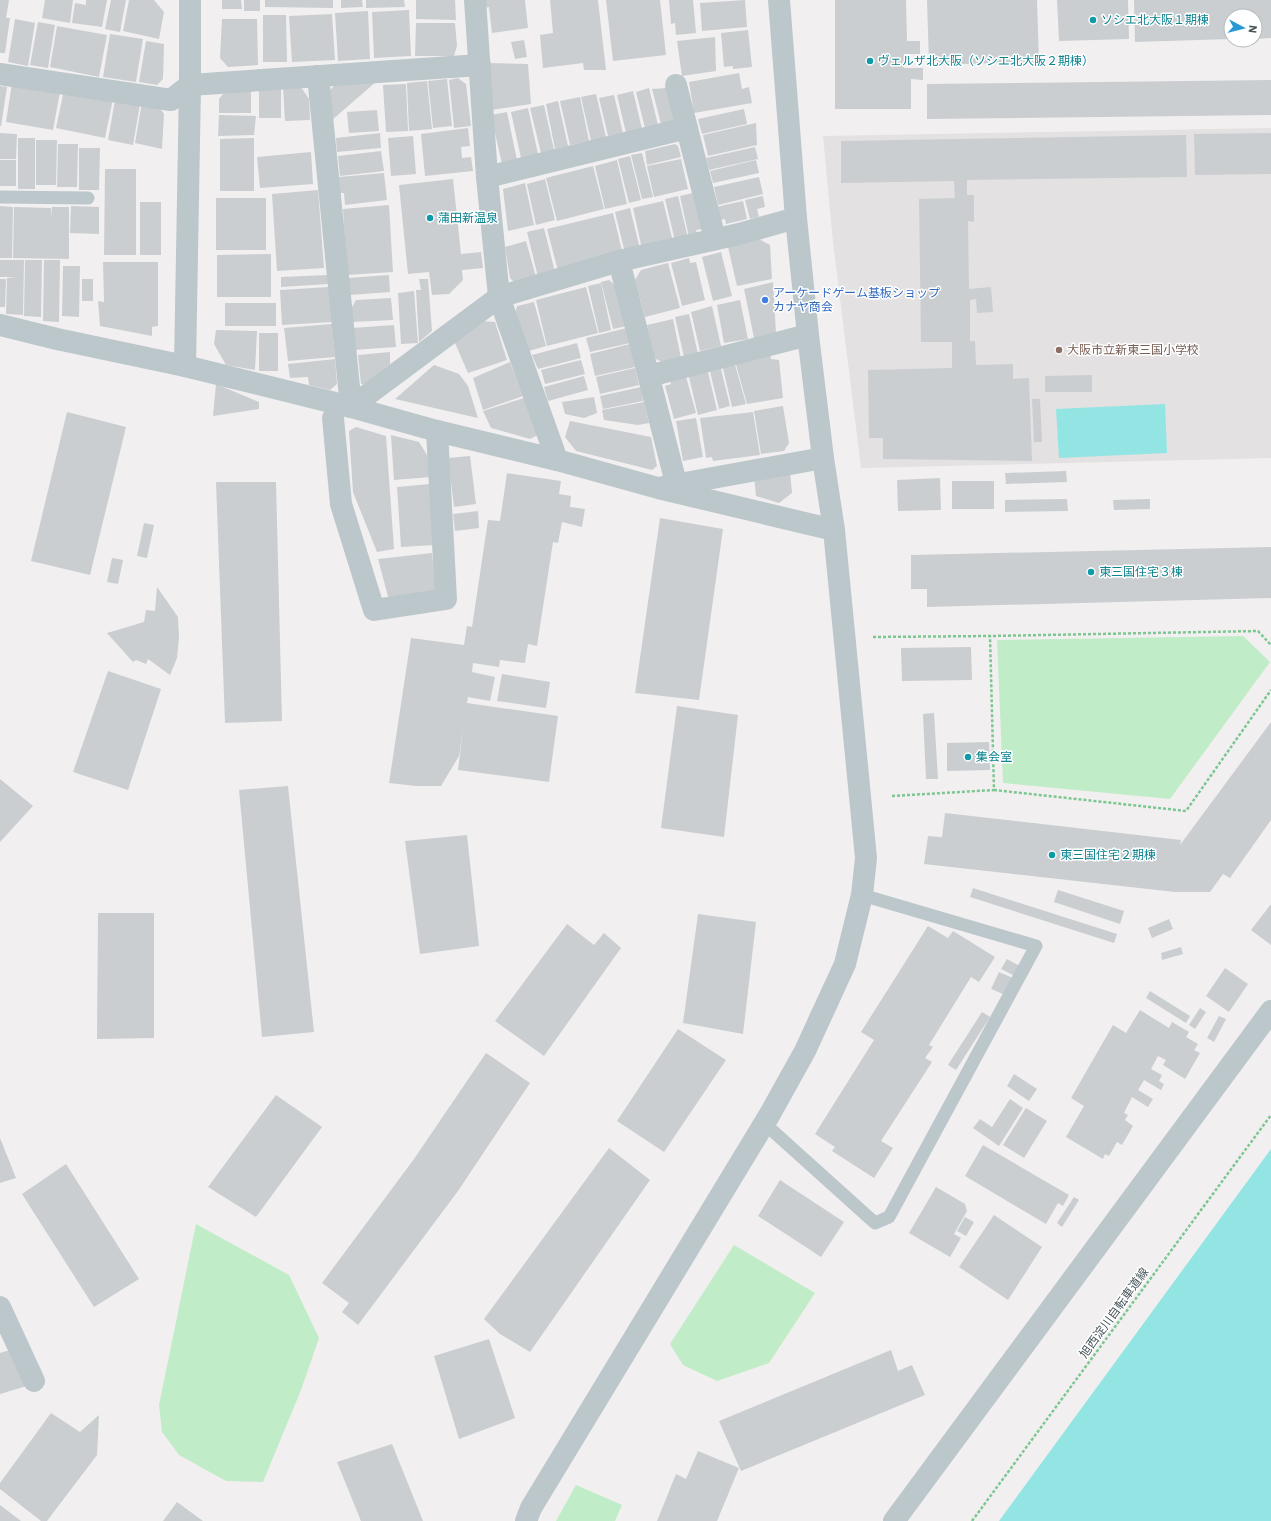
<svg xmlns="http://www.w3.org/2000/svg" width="1271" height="1521" font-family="'IBM Plex Sans','Noto Sans JP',sans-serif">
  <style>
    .education { fill: #e3e1e1 }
    .green { fill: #c1ecc8 }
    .water { fill: #92e5e3 }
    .building { fill: #caced0 }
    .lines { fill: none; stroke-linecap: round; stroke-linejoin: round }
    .path { stroke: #7cc791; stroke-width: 2.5; stroke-dasharray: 3 2; stroke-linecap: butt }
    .service { stroke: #bcc7cb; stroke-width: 13 }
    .minor { stroke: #bcc7cb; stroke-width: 22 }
    .tertiary { stroke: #bcc7cb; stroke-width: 22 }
    .culture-dot { fill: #0f9aa8; stroke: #fff; stroke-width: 1.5 }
    .shop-dot { fill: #3f7fe0; stroke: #fff; stroke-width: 1.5 }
    .education-dot { fill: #8d6e63; stroke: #fff; stroke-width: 1.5 }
    .labels { text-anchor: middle; stroke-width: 3; stroke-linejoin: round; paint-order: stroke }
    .culture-label { font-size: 12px; fill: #0d838f; stroke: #fff; text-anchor: start }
    .shop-label { font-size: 12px; fill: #366cbe; stroke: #fff; text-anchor: start }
    .education-label { font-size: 12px; fill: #785e54; stroke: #fff; text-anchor: start }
    .street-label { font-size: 12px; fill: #49575b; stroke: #fff }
  </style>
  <rect width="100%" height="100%" fill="#f2eff0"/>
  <!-- education -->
  <path class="education" d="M1271,128V458L861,468L833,242L823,136Z"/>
  <!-- green -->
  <g class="green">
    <path d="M1243,636L1270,662L1170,799L1003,783L997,640Z"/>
    <path d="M196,1224L289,1275L319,1338L301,1390L263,1482L226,1481L179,1455L162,1432L159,1405Z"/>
    <path d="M734,1245L815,1293L769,1363L717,1381L683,1365L670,1344Z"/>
    <path d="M576,1485L622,1505L615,1521H556Z"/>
  </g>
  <!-- water -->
  <g class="water">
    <path d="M1165,404L1167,453L1059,458L1056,409Z"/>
    <path d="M1271,1149V1521H999Z"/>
  </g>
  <!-- building -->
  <g class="building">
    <path d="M0,0H9L6,18H10L5,53H0Z"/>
    <path d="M45,0H73L70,23L42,18Z"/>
    <path d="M86,0H107L102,27L72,23L75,3L86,5Z"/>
    <path d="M111,0H126L120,32L105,29Z"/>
    <path d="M129,0H154L164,12L159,39L123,31Z"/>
    <path d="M222,0H241L242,9H222Z"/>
    <rect x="244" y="0" width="16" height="11"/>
    <path d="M265,0H333V8L265,7Z"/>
    <path d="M341,0H362L363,7L341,8Z"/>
    <path d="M366,0H404L405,7L366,8Z"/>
    <path d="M416,0H455L456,20L416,19Z"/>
    <path d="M484,0H525L528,28L492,33L489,7L485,8Z"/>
    <path d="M550,0H598L606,70H584L583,63L543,68L540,35L553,33Z"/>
    <path d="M606,0H660L666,55L613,61Z"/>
    <path d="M669,0H693L696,33L676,35L675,23L671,24Z"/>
    <path d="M745,0L747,27L702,31L700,3Z"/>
    <path d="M835,0H906L907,41H920V54H904V68H923V80L911,79V109H835Z"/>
    <path d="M927,0H1037L1039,62L929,65Z"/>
    <path d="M1057,0H1128L1129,39L1059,41Z"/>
    <path d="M1134,0H1271V38L1255,39V16H1231V39L1135,42Z"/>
    <path d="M409,10L411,56L374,58L372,12Z"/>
    <path d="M368,11L370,59L338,61L335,13Z"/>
    <path d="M332,14L335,60L292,62L289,16Z"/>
    <path d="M263,15H286L287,62H263Z"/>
    <path d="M15,19L35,23L28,66L8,62Z"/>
    <path d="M222,19H257L258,65L228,67L220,58Z"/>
    <path d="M38,22L55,25L48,68L30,65Z"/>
    <path d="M416,23H455L457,46L454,56H415Z"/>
    <path d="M57,26L107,35L99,77L50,67Z"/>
    <path d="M748,30L752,67L733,69V66L724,67L721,33Z"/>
    <path d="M110,34L143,39L136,82L103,77Z"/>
    <path d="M715,37L716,71L682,76L677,41Z"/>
    <path d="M524,40L527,57L515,59L511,42Z"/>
    <path d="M146,41L164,44L163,79L157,85L139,82Z"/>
    <path d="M485,63L528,64L531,104L491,110Z"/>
    <path d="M739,73L742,89L749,87L752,103L694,113L689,82Z"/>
    <path d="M458,78L466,84L471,126L454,128L449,80Z"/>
    <path d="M447,79L452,126L433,128L428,81Z"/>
    <path d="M1271,80V115L927,119V84Z"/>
    <path d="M377,81L332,120L330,90L337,83Z"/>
    <path d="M427,81L432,129L409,131L407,83Z"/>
    <path d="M12,83L60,92L53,130L6,122Z"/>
    <path d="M299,84L309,99L310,120L285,121L283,86Z"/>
    <path d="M406,84L408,131L386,132L383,85Z"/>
    <path d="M0,86L7,87L1,126H0Z"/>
    <rect x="259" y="86" width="22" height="32"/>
    <path d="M228,88H251V113H219V99Z"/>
    <path d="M649,88L658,125L645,128L636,92Z"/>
    <path d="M666,88L675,121L661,124L652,89Z"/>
    <path d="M64,90L113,99L105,138L56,128Z"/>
    <path d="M633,91L642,129L626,133L617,95Z"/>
    <path d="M596,94L606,137L591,141L581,97Z"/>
    <path d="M614,95L623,133L608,136L599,98Z"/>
    <path d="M580,97L589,141L570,145L560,101Z"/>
    <path d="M115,100L140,104L133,145L108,140Z"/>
    <path d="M558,101L568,146L555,149L546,104Z"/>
    <path d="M142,102L157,104L164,114L162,149L135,143Z"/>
    <path d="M544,105L554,150L541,153L530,108Z"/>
    <path d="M528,108L538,154L521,158L511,112Z"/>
    <path d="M744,109L747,124L702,134L698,119Z"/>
    <path d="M377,110L379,131L349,133L347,112Z"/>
    <path d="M507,112L517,160L502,164L491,115Z"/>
    <path d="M219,115L256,116L254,135L218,136Z"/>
    <path d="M756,123L757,145L708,156L703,135Z"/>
    <path d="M468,128L470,146L461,147L462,158L471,157L473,171L425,176L421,134Z"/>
    <path d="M0,133L17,134L16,159H0Z"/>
    <path d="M380,133L381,148L337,152L336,138Z"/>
    <path d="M1271,133V174L1195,175L1194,134Z"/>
    <path d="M1186,135L1187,177L967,180V195H974V222L968,221L969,289L991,287L993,312L977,313L976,299L970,300V341H975L976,365L1013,364V379L1029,378L1032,461L883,459V438H869L868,370L952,368V342H921L919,199L955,198L954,181L841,183V141Z"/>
    <path d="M413,136L416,174L391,176L388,138Z"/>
    <rect x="18" y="138" width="17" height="51"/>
    <path d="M254,138V191H220V139Z"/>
    <path d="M36,140H57L56,185H36Z"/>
    <path d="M58,144H78L77,187H57Z"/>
    <path d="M675,144L678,146L681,157L647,165L645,151Z"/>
    <path d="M755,147L758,159L709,170L706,158Z"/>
    <path d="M79,148H100L99,190H79Z"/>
    <path d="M381,151L384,171L340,176L338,156Z"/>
    <path d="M311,152L313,184L260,188L257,157Z"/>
    <path d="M642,153L653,197L642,199L631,155Z"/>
    <path d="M630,156L641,200L629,203L618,159Z"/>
    <path d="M681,159L688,189L654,197L647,166Z"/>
    <rect x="0" y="160" width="16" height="26"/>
    <path d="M617,160L627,204L605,209L595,166Z"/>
    <path d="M756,160L759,173L713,183L710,171Z"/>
    <path d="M593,166L604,209L557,221L546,178Z"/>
    <path d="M105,169H136V255H104Z"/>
    <path d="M384,173L387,200L345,205L344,193H340L339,177Z"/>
    <path d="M759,177L763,194L718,205L714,187Z"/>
    <path d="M453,179L461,254L481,252L483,268L462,270L463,280L449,294L432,295L429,272L408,274L399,185Z"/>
    <path d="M545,179L555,220L536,225L527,184Z"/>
    <path d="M525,183L534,225L508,231L503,189Z"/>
    <path d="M318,190L324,268L277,271L272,194Z"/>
    <path d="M693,193L702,229L696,230L697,235L689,237L680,196Z"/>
    <path d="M678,196L688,238L675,241L665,199Z"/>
    <path d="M763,196L765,207L757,209L759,217L750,219L745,200Z"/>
    <rect x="216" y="198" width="50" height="52"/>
    <path d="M663,201L673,242L642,249L633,208Z"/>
    <path d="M743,201L747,219L726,224L725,219L720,220L716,207Z"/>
    <rect x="140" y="202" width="21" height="53"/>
    <path d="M389,205L393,272L347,275L343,209Z"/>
    <path d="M0,206L13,207L12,258H0Z"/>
    <path d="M71,206L99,207V234L70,233Z"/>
    <path d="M14,207L51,208V217L52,207H69V259L13,258Z"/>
    <path d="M630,208L640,249L625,253L615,212Z"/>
    <path d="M613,213L623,255L558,271L547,229Z"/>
    <path d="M544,228L555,272L538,277L527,232Z"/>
    <path d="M759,239L770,245L772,279L737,286L728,247Z"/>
    <path d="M526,241L536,277L515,283L510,278L505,247Z"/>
    <path d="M721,252L732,296L713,301L702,257Z"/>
    <path d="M271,254V297H217V255Z"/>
    <path d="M689,258L690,263L696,262L705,300L682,306L671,263Z"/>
    <path d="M0,260H24L23,315L6,314L7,278L16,277H0Z"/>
    <path d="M25,260H42L41,317L24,316Z"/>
    <path d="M44,260H60L59,322L43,321Z"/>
    <path d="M103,262H158V326L152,327V336L100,326L98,301L104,302Z"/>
    <path d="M668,263L680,308L645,317L635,280L641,270Z"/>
    <path d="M63,266H80L79,317L62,316Z"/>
    <path d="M328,275V284L281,287V277Z"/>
    <path d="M389,275L390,292L350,295L348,278Z"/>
    <path d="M0,279H6L5,307H0Z"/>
    <rect x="82" y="279" width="11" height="22"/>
    <path d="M419,279H428L432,331L419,342L416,290H421Z"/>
    <path d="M609,280L617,287L627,326L613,329L601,282Z"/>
    <path d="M773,282L776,333L754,338L744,289Z"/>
    <path d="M601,283L611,330L599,333L588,286Z"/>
    <path d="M329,287L332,322L282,325L280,290Z"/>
    <path d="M586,287L598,333L547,346L536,300Z"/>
    <path d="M414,291L418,343L401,344L398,293Z"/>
    <path d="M391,298L393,320L352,322V307L356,300Z"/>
    <path d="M740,300L748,339L724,343L717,305Z"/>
    <path d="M534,302L546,346L529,351L515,315L517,306Z"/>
    <rect x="225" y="303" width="51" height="23"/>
    <path d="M712,306L721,346L700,351L691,312Z"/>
    <path d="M689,314L698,354L684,357L675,317Z"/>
    <path d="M673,319L681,358L662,362L654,358L647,325Z"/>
    <path d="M481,321L495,322L507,360L468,373L455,343Z"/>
    <path d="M332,324L335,357L288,361L284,328Z"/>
    <path d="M394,325L396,347L353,350L352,328Z"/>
    <path d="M627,328L630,343L590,352L586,338Z"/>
    <path d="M216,330L257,331L255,370L226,365L214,344Z"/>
    <rect x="259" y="333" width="19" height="38"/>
    <path d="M577,343L581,358L538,369L532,355Z"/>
    <path d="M630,344L635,367L595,376L590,354Z"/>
    <path d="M390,352V364L366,384H361L358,355Z"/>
    <path d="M770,353L771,359L779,360L783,398L747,404L735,361Z"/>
    <path d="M335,359L337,384L330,390L309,385L308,377L290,378L288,364Z"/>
    <path d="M581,360L585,374L545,384L541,370Z"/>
    <path d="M734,361L746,404L732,407L722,364Z"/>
    <path d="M510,362L523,396L483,410L473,378Z"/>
    <path d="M434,365L459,374L468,386L478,418L395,399Z"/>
    <path d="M720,365L730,406L719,409L709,367Z"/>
    <path d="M635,368L639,385L600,394L596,377Z"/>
    <path d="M707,368L717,410L698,415L688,373Z"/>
    <path d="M685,373L696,413L674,419L665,386L671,384L669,377Z"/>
    <path d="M1092,375V392H1045V376Z"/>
    <path d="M584,376L588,390L548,401L544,387Z"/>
    <path d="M216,384L259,402V409L213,416Z"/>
    <path d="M641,387L643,401L603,409L600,396Z"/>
    <path d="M594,397L597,413L584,418L565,414L562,402Z"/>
    <path d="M524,398L538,435L530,439L491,428L483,411Z"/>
    <path d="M1032,399H1040L1042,442H1034Z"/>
    <path d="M644,402L649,423L638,425L604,420L602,410Z"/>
    <path d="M783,406L789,443L784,451L761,454L754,411Z"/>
    <path d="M67,412L126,427L90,575L31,561Z"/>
    <path d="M753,412L760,455L713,461L712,457L706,458L700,418Z"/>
    <path d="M696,418L703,457L683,461L676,421Z"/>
    <path d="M570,421L651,437L657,466L652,470L576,451L565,437Z"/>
    <path d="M356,427L386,436L394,549L377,552L353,492L349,431Z"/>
    <path d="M391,435L419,442L427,455L431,477L394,480Z"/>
    <path d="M470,456L476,504L454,507L448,458Z"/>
    <path d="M790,471L792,493L779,503L756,496L754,475Z"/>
    <path d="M1066,471L1067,482L1006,484L1005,473Z"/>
    <path d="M507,473L561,481L559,494L571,496L570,507L585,509L582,527L562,522L558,543L553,542L537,646L528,644L525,663L500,660L499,667L473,663L472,672L495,677L490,701L468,697L467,703L558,716L549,782L458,770L463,729L459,756L441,786H416L389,783L411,638L464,645L467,626L472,627L488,520L500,521Z"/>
    <path d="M940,478L941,510L898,511L897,480Z"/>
    <rect x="952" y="481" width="42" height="28"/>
    <path d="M216,482H276L282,721L225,723Z"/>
    <path d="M430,484L434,545L401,547L397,487Z"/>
    <path d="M1067,499L1068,511L1005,512V500Z"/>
    <path d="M1150,499V509L1114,510L1113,500Z"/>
    <path d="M478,511L479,528L455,531L453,514Z"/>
    <path d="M660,518L723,529L699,700L635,693Z"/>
    <path d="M144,523L154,525L147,558L137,556Z"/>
    <path d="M1271,547V598L927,607V589H911V555Z"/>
    <path d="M432,553L436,596L389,600L378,559Z"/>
    <path d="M112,558L123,560L118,584L107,582Z"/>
    <path d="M157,587L178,617L179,638L177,658L170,675L148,659L146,664L136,660L133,662L107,633L144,622L146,610L155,611Z"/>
    <path d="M971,647L972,680L902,681L901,648Z"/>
    <path d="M108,671L161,689L128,790L73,772Z"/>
    <path d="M502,674L550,682L546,708L497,701Z"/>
    <path d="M677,706L738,715L724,837L661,828Z"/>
    <path d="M934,713L938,779H926L923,714Z"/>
    <path d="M1271,722V820L1230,878L1223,874L1210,892H1175L924,864L928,836L942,837L945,813L1181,840L1180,845Z"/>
    <path d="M989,742L990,770L947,771V743Z"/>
    <path d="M0,779L33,806L0,842Z"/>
    <path d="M288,786L314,1032L262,1037L239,790Z"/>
    <path d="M467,835L479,946L420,954L405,841Z"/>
    <path d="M973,888L1117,934L1114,943L970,897Z"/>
    <path d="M1058,890L1124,911L1120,924L1054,902Z"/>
    <path d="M1271,904V945L1251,930Z"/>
    <path d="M98,913H154V1038L97,1039Z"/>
    <path d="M698,914L756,922L743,1034L683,1023Z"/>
    <path d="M1169,919L1173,929L1152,938L1148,928Z"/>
    <path d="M567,924L594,945L604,933L621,948L544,1056L495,1021Z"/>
    <path d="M928,926L948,938L953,931L995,957L979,982L971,977L929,1045L933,1047L925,1058L932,1062L881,1141L893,1148L874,1178L832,1151L835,1147L815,1134L874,1040L861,1032Z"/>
    <path d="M1181,947L1183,954L1162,960L1161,953Z"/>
    <path d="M1007,959L1020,966L1015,976L1001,969Z"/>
    <path d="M1225,968L1248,984L1229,1012L1206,996Z"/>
    <path d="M999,972L1015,979L1008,996L991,989Z"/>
    <path d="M1150,991L1190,1016L1186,1023L1146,998Z"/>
    <path d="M1200,1008L1206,1012L1195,1029L1189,1025Z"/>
    <path d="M1140,1010L1169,1028L1172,1022L1189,1032L1186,1037L1198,1044L1194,1050L1200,1053L1185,1079L1163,1065L1166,1060L1158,1056L1151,1069L1162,1075L1159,1081L1164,1084L1161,1090L1144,1080L1138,1090L1153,1099L1148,1107L1132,1097L1124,1113L1128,1115L1125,1120L1133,1126L1122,1145L1117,1142L1109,1156L1105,1154L1103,1159L1066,1137L1084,1106L1071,1098L1113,1025L1126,1033Z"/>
    <path d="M982,1012L990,1017L956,1070L948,1065Z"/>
    <path d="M1219,1016L1226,1019L1214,1042L1207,1038Z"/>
    <path d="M678,1029L726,1060L664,1152L617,1121Z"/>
    <path d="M486,1053L530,1083L458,1191L358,1325L342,1312L349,1303L322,1283L414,1159Z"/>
    <path d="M1014,1074L1037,1089L1029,1101L1007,1086Z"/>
    <path d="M276,1095L322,1127L256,1217L208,1187Z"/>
    <path d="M1010,1099L1023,1108L999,1146L973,1128L980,1119L992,1127Z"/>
    <path d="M1026,1108L1047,1121L1024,1158L1003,1145Z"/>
    <path d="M0,1138L16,1178L0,1183Z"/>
    <path d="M983,1145L1069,1195L1063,1206L1058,1203L1046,1224L965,1176Z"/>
    <path d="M609,1148L650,1180L530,1352L500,1334L484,1319Z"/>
    <path d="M66,1164L139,1279L94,1307L22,1194Z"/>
    <path d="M780,1180L844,1222L821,1257L758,1216Z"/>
    <path d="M936,1187L965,1204L967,1211L954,1234L961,1238L950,1257L909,1233Z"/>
    <path d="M1074,1197L1079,1200L1062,1227L1057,1223Z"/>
    <path d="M994,1215L1042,1247L1008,1300L959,1267Z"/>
    <path d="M965,1217L974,1222L966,1236L957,1231Z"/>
    <path d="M489,1339L515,1418L459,1439L434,1356Z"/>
    <path d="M17,1348L27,1386L0,1394V1353Z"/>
    <path d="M891,1350L898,1371L912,1365L925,1395L741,1471L719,1421Z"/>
    <path d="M51,1413L80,1432L99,1415L97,1455L47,1521H41L0,1489V1483Z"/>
    <path d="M392,1444L423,1521H361L337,1462Z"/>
    <path d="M698,1451L739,1468L717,1521H657L676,1474L686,1479Z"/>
    <path d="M177,1502L203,1521H163Z"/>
    <path d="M0,1505L21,1521H0Z"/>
  </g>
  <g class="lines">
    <!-- path -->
    <g class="path">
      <path d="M873,637L990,636L1258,631L1271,645"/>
      <path d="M994,790L1186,811L1271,690"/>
      <path d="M892,796L994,790L990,636"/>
      <path d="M972,1521L1271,1115"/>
    </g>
    <!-- service -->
    <g class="service">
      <path d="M0,197L88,198"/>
      <path d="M764,1123L875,1223L889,1217L1036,946L862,895"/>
    </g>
    <!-- minor -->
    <g class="minor">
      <path d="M0,74L171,100L190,85L480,65"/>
      <path d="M318,76L351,407"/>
      <path d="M676,85L715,239"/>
      <path d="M487,177L687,128"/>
      <path d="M619,261L676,483"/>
      <path d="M0,325L57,339L185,366L351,407L437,431L557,460L658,488L834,530"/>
      <path d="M649,376L808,335"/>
      <path d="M351,407L499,297L487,177L475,0"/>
      <path d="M333,418L341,504L374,610L446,599L437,431"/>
      <path d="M557,460L499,297L619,261L739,234L796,218"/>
      <path d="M663,487L823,458"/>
      <path d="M0,1307L34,1381"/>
    </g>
    <!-- tertiary -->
    <g class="tertiary">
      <path d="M185,366L190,85V0"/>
      <path d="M526,1521L531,1508L770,1114L805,1051L845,964L862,895L866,858L834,530L823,458L808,335L796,218L779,0"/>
      <path d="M894,1521L1271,1011"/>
    </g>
  </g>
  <!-- markers -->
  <g class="culture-dot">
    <circle cx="1093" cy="20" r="4"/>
    <circle cx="870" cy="61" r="4"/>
    <circle cx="430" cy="218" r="4"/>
    <circle cx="1091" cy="572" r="4"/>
    <circle cx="968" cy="757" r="4"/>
    <circle cx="1052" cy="855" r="4"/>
  </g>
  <circle class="shop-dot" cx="765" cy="300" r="4"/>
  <circle class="education-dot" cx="1059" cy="350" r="4"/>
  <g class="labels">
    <!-- culture labels -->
    <g class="culture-label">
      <text x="1101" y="24">ソシエ北大阪１期棟</text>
      <text x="878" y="65">ヴェルザ北大阪（ソシエ北大阪２期棟）</text>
      <text x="438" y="222">蒲田新温泉</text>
      <text x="1099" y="576">東三国住宅３棟</text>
      <text x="976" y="761">集会室</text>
      <text x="1060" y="859">東三国住宅２期棟</text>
    </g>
    <!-- shop labels -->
    <g class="shop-label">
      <text x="773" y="297">アーケードゲーム基板ショップ<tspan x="773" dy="14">カナヤ商会</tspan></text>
    </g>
    <!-- education labels -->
    <g class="education-label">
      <text x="1067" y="354">大阪市立新東三国小学校</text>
    </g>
    <!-- street labels -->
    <g class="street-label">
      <text transform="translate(1114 1313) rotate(-54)" y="4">旭西淀川自転車道線</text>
    </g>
  </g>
  <!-- north arrow -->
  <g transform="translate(1243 28) rotate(97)"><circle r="19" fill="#ffffff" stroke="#b6bcbd"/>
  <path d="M0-3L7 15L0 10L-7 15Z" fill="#279ad4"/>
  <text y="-6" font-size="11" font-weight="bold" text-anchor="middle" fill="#49575b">N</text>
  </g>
</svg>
